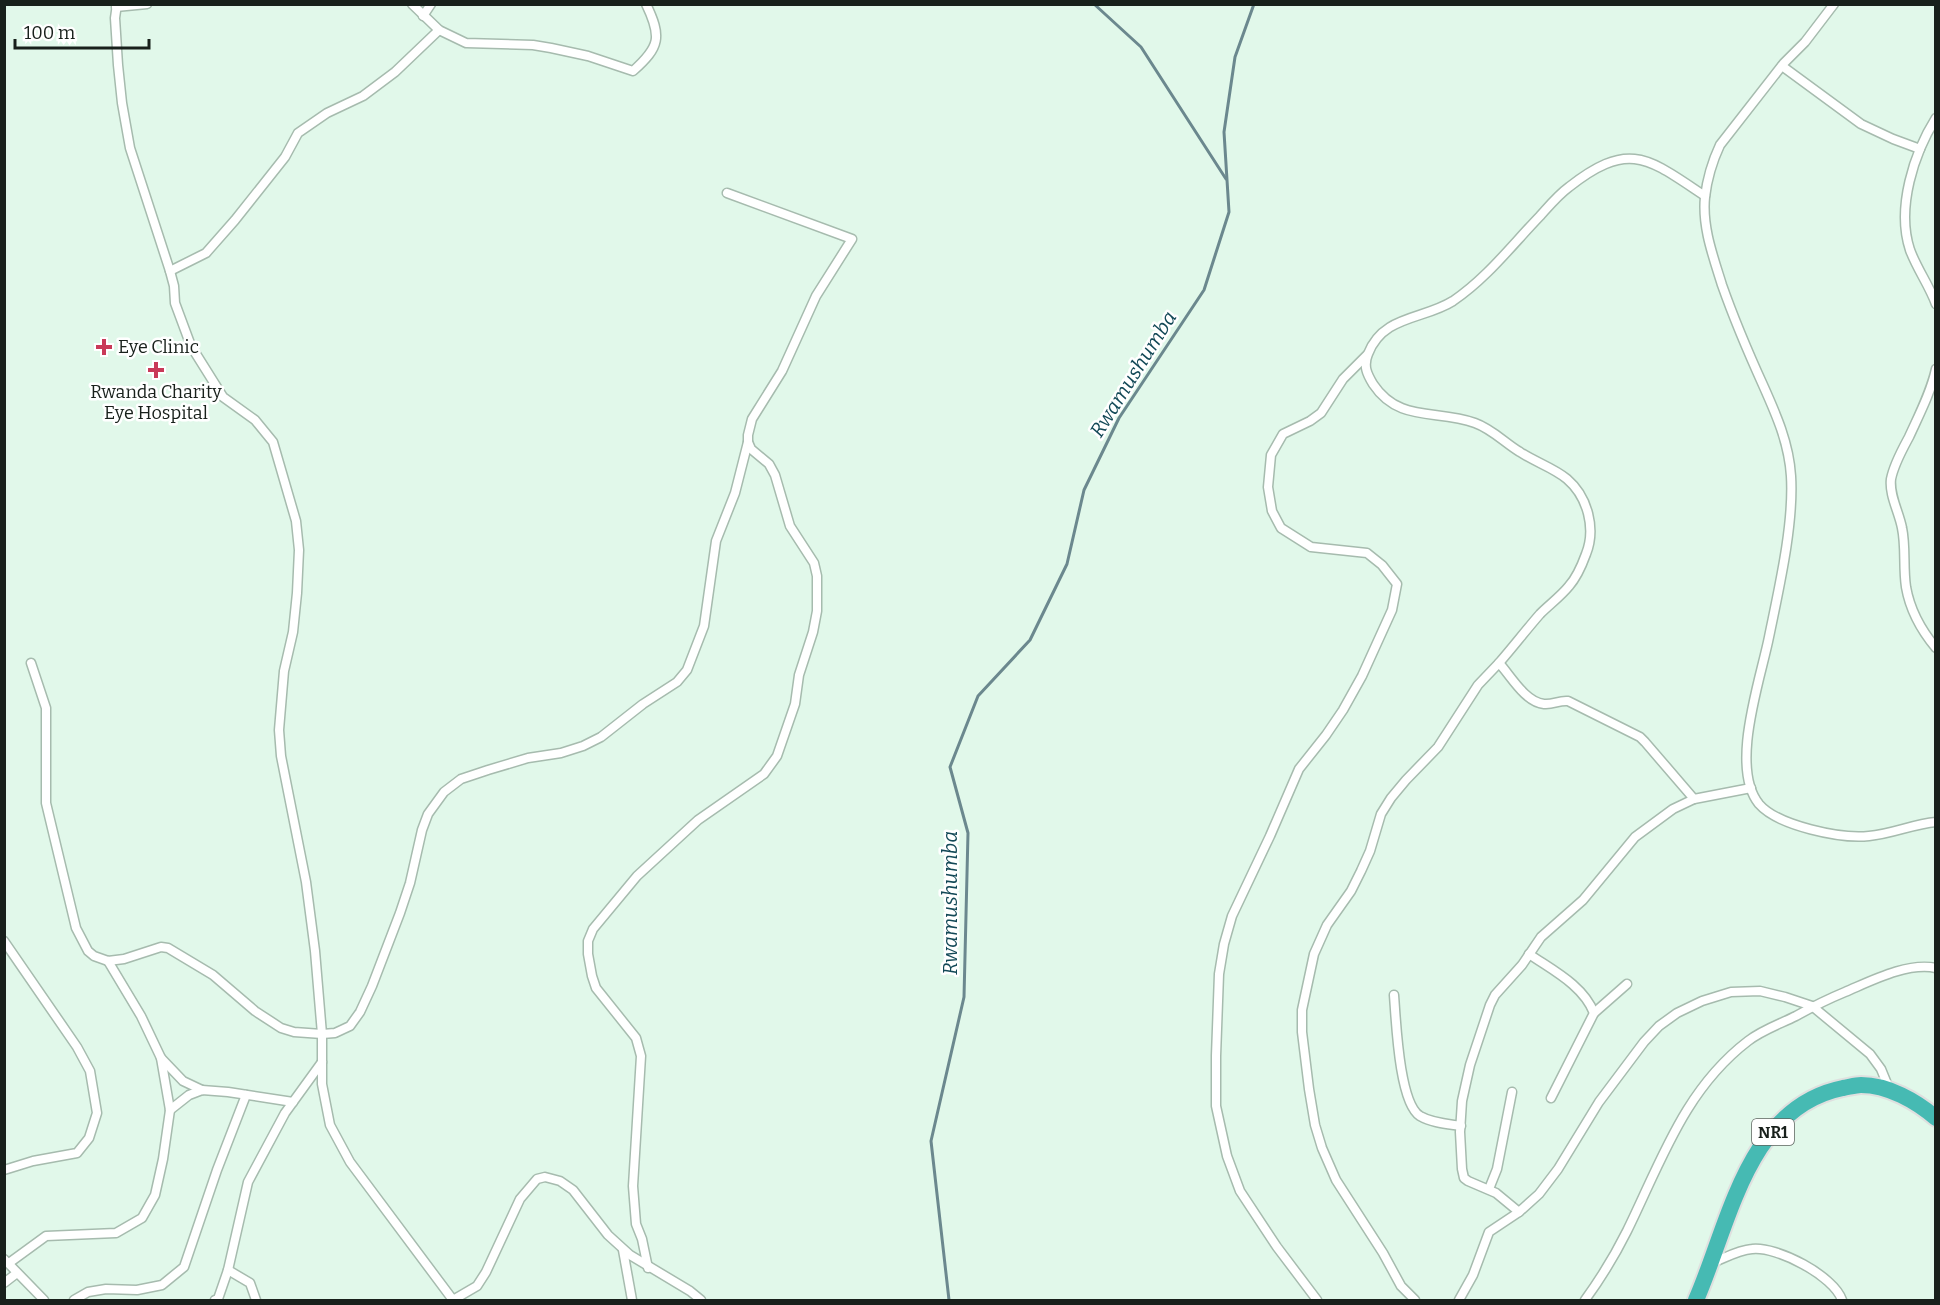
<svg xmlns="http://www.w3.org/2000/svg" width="1940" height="1305" font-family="Bitter,serif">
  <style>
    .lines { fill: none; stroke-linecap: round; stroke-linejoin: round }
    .stream { stroke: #6b888e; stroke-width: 3 }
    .street-casing { stroke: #a6bbae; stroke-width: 11 }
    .highway-casing { stroke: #dfe0df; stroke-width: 20 }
    .street { stroke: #fff; stroke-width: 8 }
    .highway { stroke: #46bab3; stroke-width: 16 }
    .poi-dot { fill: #c93958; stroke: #fff; stroke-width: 2 }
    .labels { text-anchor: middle; stroke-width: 5; stroke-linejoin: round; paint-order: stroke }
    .shield { fill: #fff; stroke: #5d635f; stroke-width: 1.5 }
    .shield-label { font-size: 16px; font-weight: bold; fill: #18201b }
    .poi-label { font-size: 18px; fill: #18201b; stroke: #fff; text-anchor: start }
    .water-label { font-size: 20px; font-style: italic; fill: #134957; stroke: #fff }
  </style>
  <rect width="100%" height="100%" fill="#e1f8ea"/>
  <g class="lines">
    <!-- stream -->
    <g class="stream">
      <path d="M1094,4L1141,47L1226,179"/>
      <path d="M949,1300L931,1141L964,997L968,833L950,767L978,696L1030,640L1067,564L1084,490L1119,418L1204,290L1229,212L1224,132L1235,57L1254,4"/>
    </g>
    <!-- street casing -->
    <g class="street-casing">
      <g id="street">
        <path d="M117,4L115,18L118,65L122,103L130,148L170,271L174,286L175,303L191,346L223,397L255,420L273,442L296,521L299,550L297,593L293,632L284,671L279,730L281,756L306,882L315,951L322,1034V1084L330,1125L350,1162L453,1300"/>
        <path d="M412,4L439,30L466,43L533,45L551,48L588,56L633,71C660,47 662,37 646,4"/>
        <path d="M1834,4L1805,42L1784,63L1720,145C1713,160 1707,180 1705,197C1702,227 1713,256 1722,285C1734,319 1748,352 1763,385C1776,414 1789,443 1791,476C1794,524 1779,588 1769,637C1761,678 1729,767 1759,804C1778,826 1841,839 1869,836C1892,834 1913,824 1936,822"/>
        <path d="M116,7L147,4"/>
        <path d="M423,16L431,4"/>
        <path d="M1782,66L1861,124L1893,139L1920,149"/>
        <path d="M1936,118C1914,153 1896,208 1910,250C1917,269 1929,285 1936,304"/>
        <path d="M170,271L206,253L235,220L285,157L298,133L327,113L363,96L395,72L439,30"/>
        <path d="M1936,369C1931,392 1919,415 1909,437C1902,450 1894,464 1891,479C1889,495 1899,512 1902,528C1906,547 1903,567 1906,587C1910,610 1921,630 1936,648"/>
        <path d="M31,663L46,708V803L76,928L88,951L94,956L108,961L124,959L161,947L168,948L213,975L255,1011L281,1028L294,1032L322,1034L335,1033L350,1026L360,1012L372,986L400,913L410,883L422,830L428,814L444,792L461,779L488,770L528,758L561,753L583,746L601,737L643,704L677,682L687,670L704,626L716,541L735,493L748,442"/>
        <path d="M1499,663C1513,647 1526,630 1540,614C1549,605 1561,596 1569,586C1577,577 1582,565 1586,554C1596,529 1588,497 1567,479C1554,468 1535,462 1520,452C1505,443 1492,429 1475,423C1436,409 1399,423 1373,384C1367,374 1363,366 1368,354C1383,315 1423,320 1453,301C1487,278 1512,245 1540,216C1549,206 1558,195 1569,187C1630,139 1649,159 1705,196"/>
        <path d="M4,941L77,1047L90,1071L97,1113L89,1138L77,1153L33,1161L4,1170"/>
        <path d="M1529,954C1552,970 1583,985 1594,1013L1551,1098"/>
        <path d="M1394,995C1396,1020 1399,1103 1420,1116C1432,1123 1448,1124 1461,1126"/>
        <path d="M1594,1013L1627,984"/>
        <path d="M161,1058L183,1081L202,1090"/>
        <path d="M170,1110L189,1095L202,1090L228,1092L293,1102"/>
        <path d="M1489,1189L1497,1169L1512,1092"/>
        <path d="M1519,1212L1496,1193L1468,1181L1464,1178L1462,1169L1460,1132L1462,1101L1470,1065L1490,1005L1495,995L1522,965L1541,937L1583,900L1635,837L1673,809L1694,799"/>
        <path d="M623,1250L632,1300"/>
        <path d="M4,1259L44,1300"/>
        <path d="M9,1263L46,1236L116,1233L142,1218L155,1195L163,1159L170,1110L161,1058L141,1016L108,961"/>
        <path d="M1712,1263C1725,1258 1738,1250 1752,1249C1777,1246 1834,1276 1842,1300"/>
        <path d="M648,1268L642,1239L636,1224L633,1186L641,1056L636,1038L596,988L592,976L588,954V941L593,929L637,876L698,820L764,774L777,756L795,704L799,675L813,632L817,611V576L814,563L790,526L775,475L769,464L751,449L748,442V435L752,419L782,371L816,296L852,239L727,193"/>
        <path d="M228,1270L250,1283L256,1300"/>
        <path d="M4,1283L17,1273"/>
        <path d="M74,1300L88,1292L106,1289L137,1290L162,1285L184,1267L217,1170L246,1095"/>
        <path d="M215,1300L218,1299L228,1270L248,1182L285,1113L322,1062"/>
        <path d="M453,1300L477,1286L486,1272L520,1199L537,1179L545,1177L560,1181L573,1190L608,1235L630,1255L690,1291L701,1300"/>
        <path d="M1317,1300L1277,1247L1240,1191L1227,1156L1216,1106V1056L1219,974L1224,944L1232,916L1270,836L1299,769L1326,735L1343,710L1362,676L1392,610L1397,584L1382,565L1367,553L1311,547L1281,528L1272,511L1268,487L1271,455L1283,434L1310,421L1321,413L1343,379L1367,355"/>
        <path d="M1415,1300L1401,1286L1383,1253L1336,1180L1322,1148L1315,1125L1309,1089L1302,1032V1010L1314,954L1327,925L1351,891L1361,871L1370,851L1381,814L1391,798L1406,780L1438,747L1478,685L1499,663C1511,676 1525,702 1544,704C1553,705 1559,700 1568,701L1640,737L1645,742L1694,799L1751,788"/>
        <path d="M1459,1300L1473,1275L1489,1232L1519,1212L1539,1194L1558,1169L1599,1102L1644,1042L1659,1026L1677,1013L1702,1001L1731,992L1760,991L1785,997L1812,1006L1870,1054L1881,1069L1890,1091"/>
        <path d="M1585,1300C1601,1278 1615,1255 1627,1231C1661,1162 1684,1090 1748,1041C1762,1030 1780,1024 1796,1016C1812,1007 1828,999 1845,992C1871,981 1907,962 1936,968"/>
      </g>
    </g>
    <!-- highway casing -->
    <g class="highway-casing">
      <path id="highway" d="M1696,1300C1729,1225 1747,1107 1843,1088C1849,1087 1856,1085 1861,1085C1888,1085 1916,1101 1936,1118"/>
    </g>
    <!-- street -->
    <use href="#street" class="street"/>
    <!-- highway -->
    <use href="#highway" class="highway"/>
  </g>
  <!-- markers -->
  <g class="poi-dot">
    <path d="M101 338h6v6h6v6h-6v6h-6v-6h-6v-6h6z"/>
    <path d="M153 361h6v6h6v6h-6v6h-6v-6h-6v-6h6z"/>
  </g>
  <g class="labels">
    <!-- shield labels -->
    <rect class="shield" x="1752" y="1119" width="42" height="26" rx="4.5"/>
    <g class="shield-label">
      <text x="1773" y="1138">NR1</text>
    </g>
    <!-- poi labels -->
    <g class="poi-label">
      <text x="118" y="353">Eye Clinic</text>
      <text x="156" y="398" text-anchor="middle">Rwanda Charity<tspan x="156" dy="21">Eye Hospital</tspan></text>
    </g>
    <!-- water labels -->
    <g class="water-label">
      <text transform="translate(1133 374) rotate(-58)" y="7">Rwamushumba</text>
      <text transform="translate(950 903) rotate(-90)" y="7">Rwamushumba</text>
    </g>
  </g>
  <!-- border -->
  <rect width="1940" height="1305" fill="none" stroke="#18201b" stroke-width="12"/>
  <!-- scale -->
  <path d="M15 39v9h134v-9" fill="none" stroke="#18201b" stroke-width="3"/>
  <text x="24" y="39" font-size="18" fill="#18201b" stroke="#ffffff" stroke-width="4.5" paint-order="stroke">100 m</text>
</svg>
